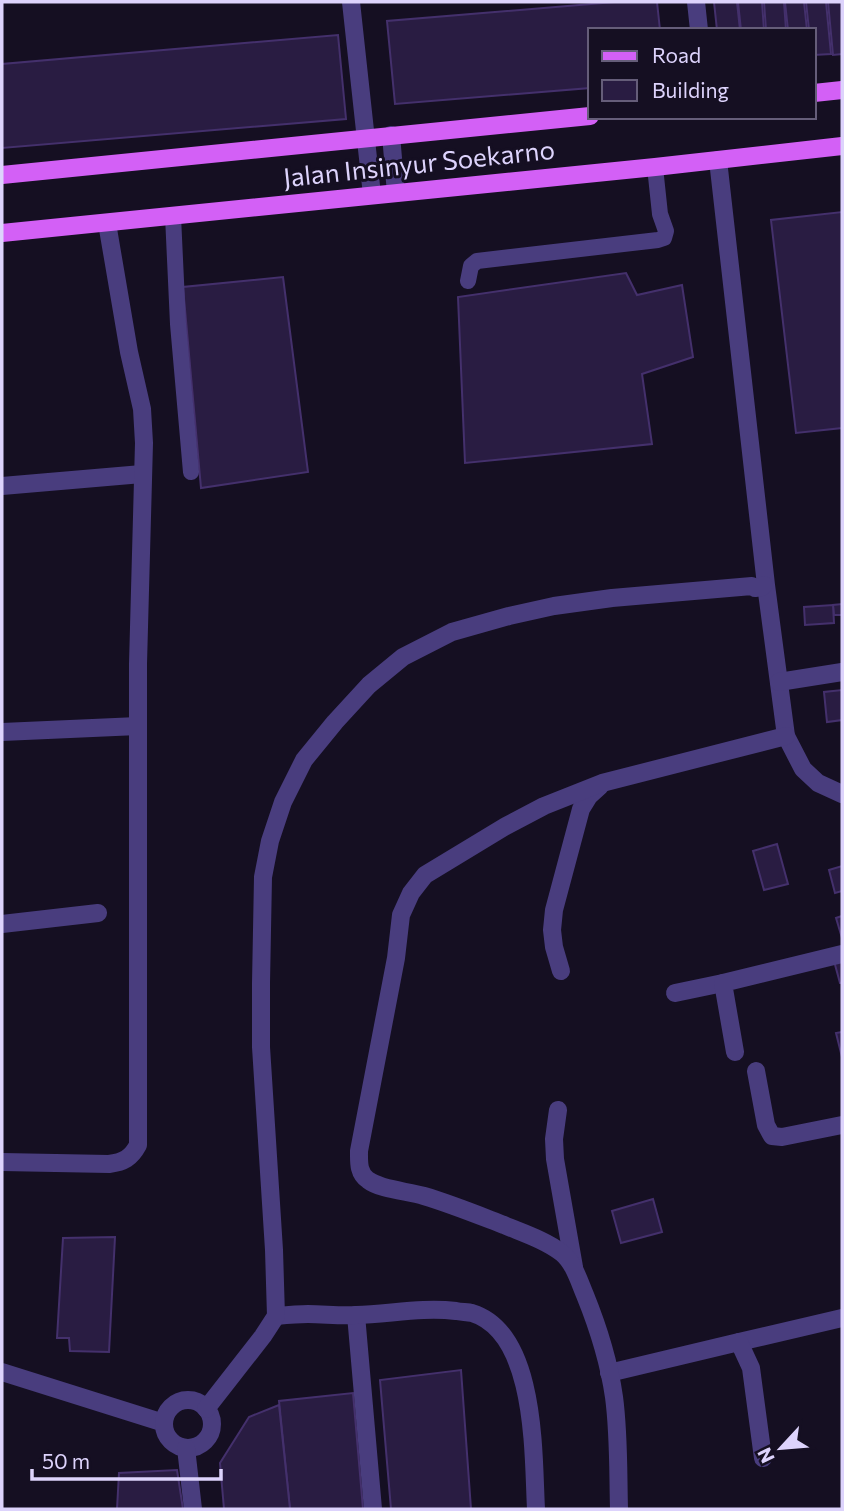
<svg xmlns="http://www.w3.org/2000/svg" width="844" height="1511" font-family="Commissioner,sans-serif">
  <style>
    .building { fill: #291c42; stroke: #44306c; stroke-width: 2 }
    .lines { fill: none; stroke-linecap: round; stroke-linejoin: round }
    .lane { stroke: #493d7e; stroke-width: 16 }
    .street { stroke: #493d7e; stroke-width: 18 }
    .primary { stroke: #d360f6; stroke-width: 18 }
    .labels { text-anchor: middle; stroke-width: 6; stroke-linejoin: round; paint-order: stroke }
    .street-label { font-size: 26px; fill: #ddd3fc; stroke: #150f22 }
  </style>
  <rect width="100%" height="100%" fill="#150f22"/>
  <!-- building -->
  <g class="building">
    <path d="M615,2H657L660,30H590V88L395,104L387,21Z"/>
    <path d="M714,2H737L740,30H717Z"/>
    <path d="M738,2H762L764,30H741Z"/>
    <path d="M764,2H784L786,30H766Z"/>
    <path d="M785,2H804L807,30H788Z"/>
    <path d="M806,2H826L831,54L814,55V30H809Z"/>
    <path d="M828,2H842V54L833,55Z"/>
    <path d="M338,35L346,119L2,148V64Z"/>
    <path d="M842,212V428L796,433L771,220Z"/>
    <path d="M626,273L637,295L682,285L693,357L642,374L652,444L465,463L458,297Z"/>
    <path d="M283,277L308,472L201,488L183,287Z"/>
    <path d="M842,604V615H834L833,605Z"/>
    <path d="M833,605L834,623L805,625L804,607Z"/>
    <path d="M842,690V720L827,722L824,692Z"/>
    <path d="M777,844L788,884L764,890L753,851Z"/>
    <path d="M842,866V891L835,893L829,870Z"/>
    <path d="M842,916V938L836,918Z"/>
    <path d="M842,959V983H840L834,961Z"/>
    <path d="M842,1032V1057L836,1033Z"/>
    <path d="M653,1199L662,1232L621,1243L612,1211Z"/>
    <path d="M115,1237L109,1352L70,1351L69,1338H57L63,1238Z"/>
    <path d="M461,1370L471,1509H391L380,1380Z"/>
    <path d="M353,1393L363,1509H290L279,1401Z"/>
    <path d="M279,1405L290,1509H224L220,1463L249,1417Z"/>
    <path d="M177,1470L183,1509H117L119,1473Z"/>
  </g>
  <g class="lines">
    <!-- lane -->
    <g class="lane">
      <path d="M173,216L178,324L191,472"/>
      <path d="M468,281L471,266L477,261L658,240L664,238L666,231L660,214L655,167"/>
    </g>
    <!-- street -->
    <g class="street">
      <path d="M351,2L372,195"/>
      <path d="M696,2L699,30"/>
      <path d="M391,135L396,193"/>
      <path d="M718,160L766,585L786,736L803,769L818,783L842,794"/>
      <path d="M2,486L142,474"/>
      <path d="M779,682L842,672"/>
      <path d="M2,732L138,726"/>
      <path d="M2,924L98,913"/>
      <path d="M561,971L554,947L552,930L554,910L581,809L589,796L600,786"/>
      <path d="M675,993L723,983"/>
      <path d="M735,1052L723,983L842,954"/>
      <path d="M756,1071L766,1125L772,1136L782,1137L842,1125"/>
      <path d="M558,1110L554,1139L555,1159L574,1267"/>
      <path d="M2,1162L109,1164C124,1162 131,1158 138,1145V664L144,443L142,409L129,352L107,223"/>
      <path d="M356,1315L373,1509"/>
      <path d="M276,1316C287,1315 298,1314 308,1314C324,1314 340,1316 356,1315C390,1314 422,1307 456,1311C461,1312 468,1312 472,1313C537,1333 533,1455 536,1509"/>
      <path d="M739,1342L842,1318"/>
      <path d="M2,1372L164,1423"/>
      <path d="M609,1373L739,1342L751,1368L763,1458"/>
      <circle cx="188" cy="1424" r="24"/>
      <path d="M206,1409L263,1336L276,1316L274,1250L261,1047V983L263,877L270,841L283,802L304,760L335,722L369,685L403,657L452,632L509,616L554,606L612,598L752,586L755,588L762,587L764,585"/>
      <path d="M186,1448L193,1509"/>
      <path d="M619,1509C618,1472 619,1434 614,1397C609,1362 598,1327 585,1295C579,1281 574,1263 562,1253C545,1240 523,1233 504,1225C478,1215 451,1204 424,1196C408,1191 381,1190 368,1180C358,1173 359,1162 359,1151L396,958L401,915L411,893L425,875L506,826L544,806L602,783L786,736"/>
    </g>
    <!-- primary -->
    <g class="primary">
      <path d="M814,93L842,90"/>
      <path d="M2,175L590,116"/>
      <path d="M2,233L655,167L842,146"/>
    </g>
  </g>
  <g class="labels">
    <!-- street labels -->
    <g class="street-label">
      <text transform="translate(419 164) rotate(-6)" y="9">Jalan Insinyur Soekarno</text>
    </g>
  </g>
  <!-- border -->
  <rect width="844" height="1511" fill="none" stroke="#ddd3fc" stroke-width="7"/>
  <!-- legend -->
  <rect x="588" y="28" width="228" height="91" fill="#150f22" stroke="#655d79" stroke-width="2"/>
  <rect x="602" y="51" width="35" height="10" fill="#d360f6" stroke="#655d79" stroke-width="2"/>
  <text x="652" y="63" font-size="21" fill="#ddd3fc">Road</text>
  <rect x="602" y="80" width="35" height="21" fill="#291c42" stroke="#655d79" stroke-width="2"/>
  <text x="652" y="98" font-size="21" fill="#ddd3fc">Building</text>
  <!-- north arrow -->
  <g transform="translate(781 1448) rotate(244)" stroke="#150f22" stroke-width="5" paint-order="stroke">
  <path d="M0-5L12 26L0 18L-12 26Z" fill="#ddd3fc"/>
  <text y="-10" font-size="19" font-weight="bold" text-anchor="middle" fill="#ddd3fc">N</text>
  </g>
  <!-- scale -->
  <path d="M32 1469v10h189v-10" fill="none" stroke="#ddd3fc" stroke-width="3.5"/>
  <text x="42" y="1469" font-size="21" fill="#ddd3fc" stroke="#150f22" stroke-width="5" paint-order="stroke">50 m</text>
</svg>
